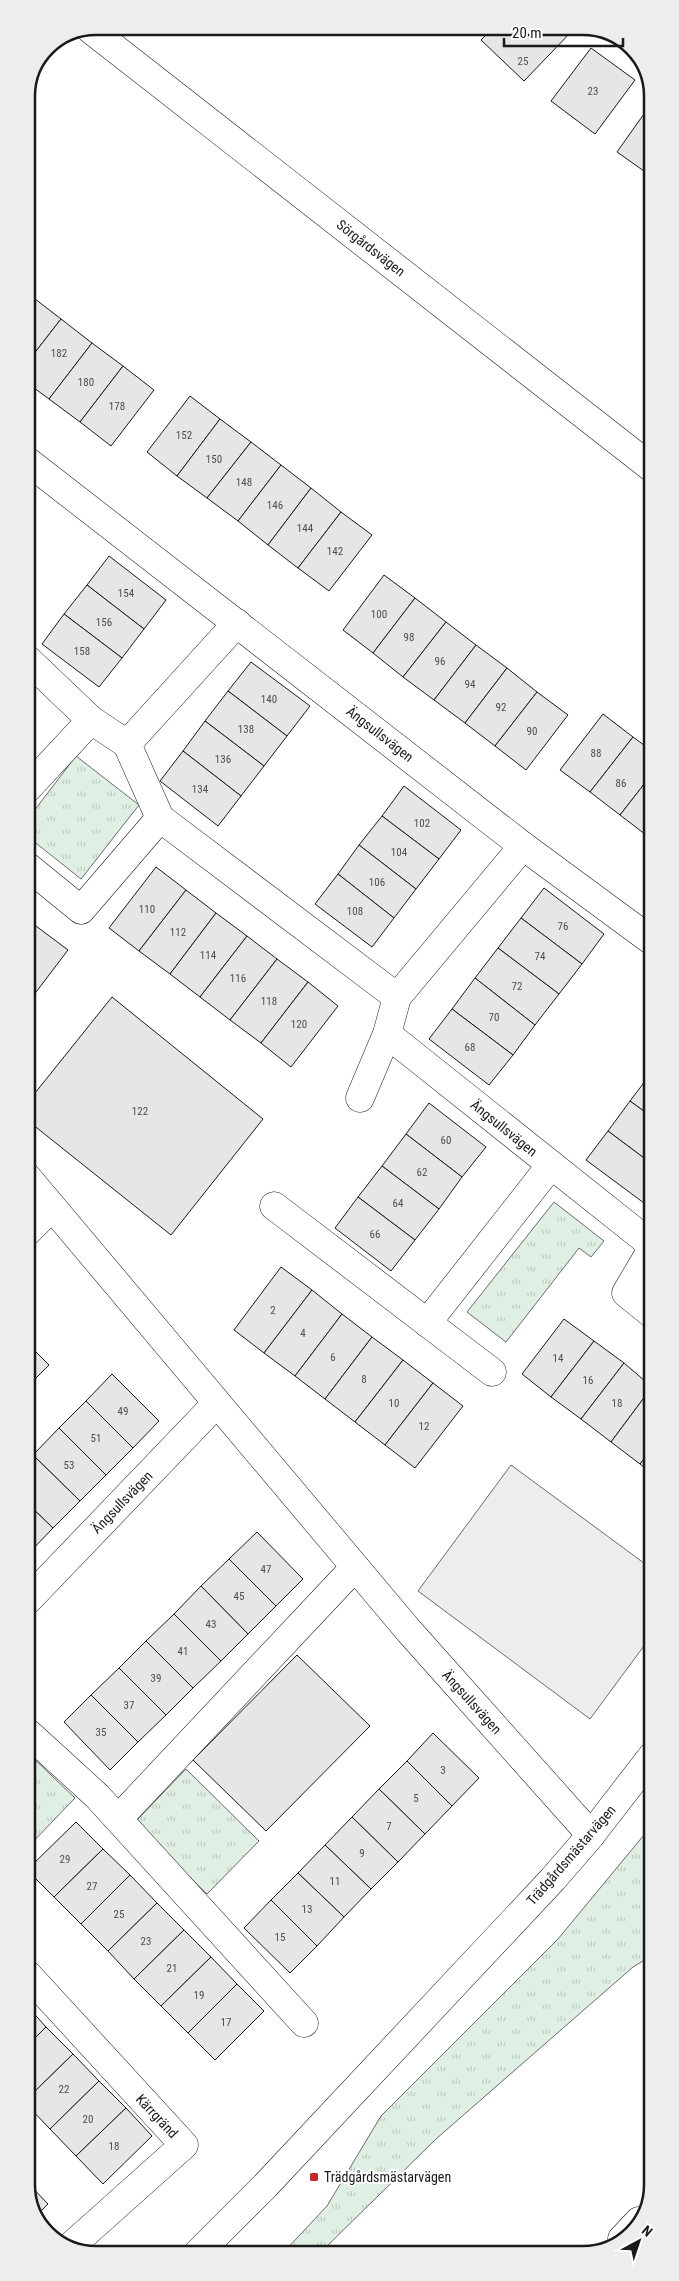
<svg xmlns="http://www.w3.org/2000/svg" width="679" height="2281" font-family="'Roboto Condensed',sans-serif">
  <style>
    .grass { fill: url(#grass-tufts); stroke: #6a6a6a }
    .parking { fill: #ededed; stroke: #6a6a6a }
    .building { fill: #e6e6e6; stroke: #1a1a1a }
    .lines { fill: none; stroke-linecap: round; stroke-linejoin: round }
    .minor-casing { stroke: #1a1a1a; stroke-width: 29 }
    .major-casing { stroke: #1a1a1a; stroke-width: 29 }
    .minor { stroke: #fff; stroke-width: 28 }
    .major { stroke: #fff; stroke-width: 28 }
    .poi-dot { fill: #c62828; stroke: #fff; stroke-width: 2 }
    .labels { text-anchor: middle; stroke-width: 4; stroke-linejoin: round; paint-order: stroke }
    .number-label { font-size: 11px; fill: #4d4d4d }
    .street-label { font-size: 14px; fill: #1a1a1a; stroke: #fff }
    .poi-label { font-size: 14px; fill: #1a1a1a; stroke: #fff; text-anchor: start }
    .rim { fill: none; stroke: #1a1a1a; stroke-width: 2.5 }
  </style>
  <defs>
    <pattern id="grass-tufts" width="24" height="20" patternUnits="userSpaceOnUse" patternTransform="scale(1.25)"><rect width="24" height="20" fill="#e0efe3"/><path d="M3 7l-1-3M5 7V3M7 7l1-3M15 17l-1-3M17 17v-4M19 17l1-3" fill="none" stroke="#c0ccc2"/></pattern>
  </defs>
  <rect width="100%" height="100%" fill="#fff"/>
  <!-- grass -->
  <g class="grass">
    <path d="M76,756L139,805L81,879L27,836V820Z"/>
    <path d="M554,1202L604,1241L591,1257L579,1248L506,1342L467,1312Z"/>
    <path d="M27,1752L75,1798L27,1848Z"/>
    <path d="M186,1769L259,1841L207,1894L134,1823Z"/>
    <path d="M653,1824V1955L633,1967L436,2139L319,2254H282L327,2206L381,2116L558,1939Z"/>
  </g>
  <!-- parking -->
  <path class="parking" d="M511,1465L652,1569V1635L590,1719L418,1591Z"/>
  <!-- building -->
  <g class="building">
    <path d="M494,27H570L573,30L524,81L481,40Z"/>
    <path d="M591,48L635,80L595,134L551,101Z"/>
    <path d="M651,104V176L617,152Z"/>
    <path d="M30,295L61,319L26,364V300Z"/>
    <path d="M61,319L92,343L49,399L26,382V364Z"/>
    <path d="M92,343L123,366L80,422L49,399Z"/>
    <path d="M123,366L154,390L111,446L80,422Z"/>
    <path d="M190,396L220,419L177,476L147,452Z"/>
    <path d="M220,419L251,442L207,498L177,476Z"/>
    <path d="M251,442L281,465L238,521L207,498Z"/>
    <path d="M281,465L311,488L268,545L238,521Z"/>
    <path d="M311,488L341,512L298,568L268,545Z"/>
    <path d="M341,512L372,535L329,591L298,568Z"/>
    <path d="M109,556L166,600L144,629L87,585Z"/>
    <path d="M384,575L415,598L373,653L343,630Z"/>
    <path d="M87,585L144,629L122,658L64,614Z"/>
    <path d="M415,598L446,622L403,677L373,653Z"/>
    <path d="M64,614L122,658L99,687L42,644Z"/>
    <path d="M446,622L476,645L434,700L403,677Z"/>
    <path d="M476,645L507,668L465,723L434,700Z"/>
    <path d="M251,662L310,706L287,736L228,691Z"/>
    <path d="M507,668L537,692L495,746L465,723Z"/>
    <path d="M228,691L287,736L264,766L205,721Z"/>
    <path d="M537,692L568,715L526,770L495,746Z"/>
    <path d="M603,714L633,737L590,792L560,770Z"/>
    <path d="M205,721L264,766L241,796L183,751Z"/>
    <path d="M27,722L33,727L27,736Z"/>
    <path d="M633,737L652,751V774L620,815L590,792Z"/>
    <path d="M183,751L241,796L218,826L160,781Z"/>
    <path d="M652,774V836L650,838L620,815Z"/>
    <path d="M404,786L461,830L439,859L382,816Z"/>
    <path d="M382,816L439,859L416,889L359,845Z"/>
    <path d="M359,845L416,889L394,918L338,874Z"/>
    <path d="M156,867L186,890L139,951L109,928Z"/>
    <path d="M338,874L394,918L372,947L315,904Z"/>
    <path d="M544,888L604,934L582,964L521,918Z"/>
    <path d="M186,890L216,913L170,974L139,951Z"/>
    <path d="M216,913L247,936L200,997L170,974Z"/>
    <path d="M521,918L582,964L559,994L498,948Z"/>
    <path d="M27,919L36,926L27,939Z"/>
    <path d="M36,926L68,950L27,1004V939Z"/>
    <path d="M247,936L277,959L230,1020L200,997Z"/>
    <path d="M498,948L559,994L535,1025L475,978Z"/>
    <path d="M277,959L308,982L261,1043L230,1020Z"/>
    <path d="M475,978L535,1025L513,1055L452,1009Z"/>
    <path d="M308,982L338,1006L291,1067L261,1043Z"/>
    <path d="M112,997L263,1119L171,1235L27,1120V1103Z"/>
    <path d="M452,1009L513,1055L489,1085L429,1039Z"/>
    <path d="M652,1072V1117L630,1101Z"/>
    <path d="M630,1101L652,1117V1164L608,1131Z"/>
    <path d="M429,1103L486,1147L462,1177L406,1134Z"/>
    <path d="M608,1131L652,1164V1192L644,1203L586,1160Z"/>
    <path d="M406,1134L462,1177L439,1209L382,1166Z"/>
    <path d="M382,1166L439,1209L415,1240L358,1197Z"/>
    <path d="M358,1197L415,1240L391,1271L335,1228Z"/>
    <path d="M281,1267L312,1290L264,1353L234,1330Z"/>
    <path d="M312,1290L342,1314L295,1376L264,1353Z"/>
    <path d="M342,1314L372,1337L325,1399L295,1376Z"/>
    <path d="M564,1319L594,1341L551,1397L522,1374Z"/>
    <path d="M372,1337L403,1360L355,1422L325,1399Z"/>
    <path d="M594,1341L624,1363L581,1419L551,1397Z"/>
    <path d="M27,1343L49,1365L27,1387Z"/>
    <path d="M403,1360L433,1383L385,1445L355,1422Z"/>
    <path d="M624,1363L652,1387L611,1442L581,1419Z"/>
    <path d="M112,1374L159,1421L133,1448L86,1401Z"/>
    <path d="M433,1383L463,1406L415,1468L385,1445Z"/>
    <path d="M652,1387V1449L640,1464L611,1442Z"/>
    <path d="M86,1401L133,1448L106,1475L59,1428Z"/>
    <path d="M59,1428L106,1475L80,1501L33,1455Z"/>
    <path d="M652,1449V1474L640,1464Z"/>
    <path d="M33,1455L80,1501L53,1528L27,1503V1461Z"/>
    <path d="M27,1503L53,1528L27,1555Z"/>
    <path d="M257,1532L303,1579L276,1606L229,1559Z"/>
    <path d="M229,1559L276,1606L248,1634L201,1586Z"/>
    <path d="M201,1586L248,1634L221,1661L174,1614Z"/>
    <path d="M174,1614L221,1661L193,1688L146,1641Z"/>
    <path d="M146,1641L193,1688L166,1715L119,1668Z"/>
    <path d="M297,1655L370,1726L266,1831L193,1760Z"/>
    <path d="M119,1668L166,1715L138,1742L91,1695Z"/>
    <path d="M91,1695L138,1742L110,1770L64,1722Z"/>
    <path d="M433,1733L479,1778L452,1806L407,1761Z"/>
    <path d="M407,1761L452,1806L425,1834L379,1789Z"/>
    <path d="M379,1789L425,1834L398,1862L352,1817Z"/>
    <path d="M352,1817L398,1862L371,1889L325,1845Z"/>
    <path d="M76,1822L103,1849L54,1897L27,1870Z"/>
    <path d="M325,1845L371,1889L344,1917L298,1873Z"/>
    <path d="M103,1849L130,1875L81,1924L54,1897Z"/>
    <path d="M298,1873L344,1917L317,1946L271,1900Z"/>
    <path d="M130,1875L157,1903L108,1951L81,1924Z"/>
    <path d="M271,1900L317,1946L290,1973L244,1928Z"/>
    <path d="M157,1903L184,1930L134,1979L108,1951Z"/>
    <path d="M184,1930L211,1957L161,2006L134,1979Z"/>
    <path d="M211,1957L237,1984L188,2033L161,2006Z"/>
    <path d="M237,1984L264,2011L215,2060L188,2033Z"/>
    <path d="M28,2007L46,2027L28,2045Z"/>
    <path d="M46,2027L73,2054L28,2098V2045Z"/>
    <path d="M73,2054L99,2081L50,2129L28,2106V2098Z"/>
    <path d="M99,2081L126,2108L76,2156L50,2129Z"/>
    <path d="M126,2108L152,2136L103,2184L76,2156Z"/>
    <path d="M28,2183L48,2204L37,2215L28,2199Z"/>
  </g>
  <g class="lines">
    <!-- minor casing -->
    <g class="minor-casing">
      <g id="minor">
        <path d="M90,29L652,468"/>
        <path d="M26,460L523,846L652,941"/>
        <path d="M27,659L91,720L127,744L160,818L397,997L387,1034L652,1245"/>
        <path d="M127,744L237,623"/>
        <path d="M27,789L91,720"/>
        <path d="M27,866L81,910L160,818"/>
        <path d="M397,997L523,846"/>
        <path d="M360,1098L387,1034"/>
        <path d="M27,1177L409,1631L591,1835"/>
        <path d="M274,1206L492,1372"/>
        <path d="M27,1232L52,1207"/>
        <path d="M652,1249L626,1293L652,1314"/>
        <path d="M427,1323L551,1165"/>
        <path d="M27,1601L217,1403"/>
        <path d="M27,1732L97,1796L304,2023"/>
        <path d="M118,1819L355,1567"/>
        <path d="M28,1975L184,2145L71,2246"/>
        <path d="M197,2254L265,2186L553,1879L591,1835L652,1756"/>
      </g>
    </g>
    <!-- major casing -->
    <g class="major-casing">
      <path id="major" d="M622,2239L639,2221"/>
    </g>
    <!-- minor -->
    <use href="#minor" class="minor"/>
    <!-- major -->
    <use href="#major" class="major"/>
  </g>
  <!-- markers -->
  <rect class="poi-dot" x="309" y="2172" width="10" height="10" rx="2.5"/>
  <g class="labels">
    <!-- number labels -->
    <g class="number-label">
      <text x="523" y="65">25</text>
      <text x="593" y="95">23</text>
      <text x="59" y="357">182</text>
      <text x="86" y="386">180</text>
      <text x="117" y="410">178</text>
      <text x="184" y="439">152</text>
      <text x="214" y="463">150</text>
      <text x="244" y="486">148</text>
      <text x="275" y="509">146</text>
      <text x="305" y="532">144</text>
      <text x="335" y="555">142</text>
      <text x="126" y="597">154</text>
      <text x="379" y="618">100</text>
      <text x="104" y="626">156</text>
      <text x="409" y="641">98</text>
      <text x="82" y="655">158</text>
      <text x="440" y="665">96</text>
      <text x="470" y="688">94</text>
      <text x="269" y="703">140</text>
      <text x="501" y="711">92</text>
      <text x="246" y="733">138</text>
      <text x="532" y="735">90</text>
      <text x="596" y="757">88</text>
      <text x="223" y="763">136</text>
      <text x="621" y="787">86</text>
      <text x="200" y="793">134</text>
      <text x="422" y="827">102</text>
      <text x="399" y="856">104</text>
      <text x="377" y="886">106</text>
      <text x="147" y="913">110</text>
      <text x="355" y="915">108</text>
      <text x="563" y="930">76</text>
      <text x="178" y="936">112</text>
      <text x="208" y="959">114</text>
      <text x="540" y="960">74</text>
      <text x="238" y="982">116</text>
      <text x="517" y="990">72</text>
      <text x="269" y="1005">118</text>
      <text x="494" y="1021">70</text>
      <text x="299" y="1028">120</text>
      <text x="470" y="1051">68</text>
      <text x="140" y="1115">122</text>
      <text x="446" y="1144">60</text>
      <text x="422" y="1176">62</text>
      <text x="398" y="1207">64</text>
      <text x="375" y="1238">66</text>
      <text x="273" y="1314">2</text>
      <text x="303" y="1337">4</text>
      <text x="333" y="1361">6</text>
      <text x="558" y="1362">14</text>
      <text x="364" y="1383">8</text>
      <text x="588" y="1384">16</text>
      <text x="394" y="1407">10</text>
      <text x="617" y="1407">18</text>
      <text x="123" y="1415">49</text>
      <text x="424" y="1430">12</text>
      <text x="96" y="1442">51</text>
      <text x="69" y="1469">53</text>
      <text x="266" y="1573">47</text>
      <text x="239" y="1600">45</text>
      <text x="211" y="1628">43</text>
      <text x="183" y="1655">41</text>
      <text x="156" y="1682">39</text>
      <text x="129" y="1709">37</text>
      <text x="101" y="1736">35</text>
      <text x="443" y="1774">3</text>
      <text x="416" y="1802">5</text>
      <text x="389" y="1830">7</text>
      <text x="362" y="1857">9</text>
      <text x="65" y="1863">29</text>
      <text x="335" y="1885">11</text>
      <text x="92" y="1890">27</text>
      <text x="307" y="1913">13</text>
      <text x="119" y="1918">25</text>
      <text x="280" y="1941">15</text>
      <text x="146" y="1945">23</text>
      <text x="172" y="1972">21</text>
      <text x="199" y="1999">19</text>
      <text x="226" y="2026">17</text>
      <text x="64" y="2093">22</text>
      <text x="88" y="2123">20</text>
      <text x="114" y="2150">18</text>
    </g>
    <!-- street labels -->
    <g class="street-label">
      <text transform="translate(371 248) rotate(38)" y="5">Sörgårdsvägen</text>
      <text transform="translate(380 734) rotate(38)" y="5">Ängsullsvägen</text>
      <text transform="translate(504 1128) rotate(39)" y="5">Ängsullsvägen</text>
      <text transform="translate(122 1502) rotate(-46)" y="5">Ängsullsvägen</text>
      <text transform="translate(472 1702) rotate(48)" y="5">Ängsullsvägen</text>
      <text transform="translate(571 1855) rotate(-49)" y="5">Trädgårdsmästarvägen</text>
      <text transform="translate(157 2116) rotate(47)" y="5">Kärrgränd</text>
    </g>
    <!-- poi labels -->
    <g class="poi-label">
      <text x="324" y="2182">Trädgårdsmästarvägen</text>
    </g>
  </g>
  <!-- crop -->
  <path d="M0 0H679V2281H0ZM96 35H583A61 61 0 0 1 644 96V2185A61 61 0 0 1 583 2246H96A61 61 0 0 1 35 2185V96A61 61 0 0 1 96 35Z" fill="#ededed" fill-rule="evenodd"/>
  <path class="rim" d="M96 35H583A61 61 0 0 1 644 96V2185A61 61 0 0 1 583 2246H96A61 61 0 0 1 35 2185V96A61 61 0 0 1 96 35Z"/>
  <!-- north arrow -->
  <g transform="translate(639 2241) rotate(40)" stroke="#ffffff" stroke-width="4" paint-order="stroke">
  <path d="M0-4L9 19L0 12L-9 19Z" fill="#1a1a1a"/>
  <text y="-8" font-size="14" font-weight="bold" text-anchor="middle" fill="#1a1a1a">N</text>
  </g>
  <!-- scale -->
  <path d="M504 38v8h119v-8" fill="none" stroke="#1a1a1a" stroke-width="2.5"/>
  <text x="512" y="38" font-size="15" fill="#1a1a1a" stroke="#ffffff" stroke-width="4" paint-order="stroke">20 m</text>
</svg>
